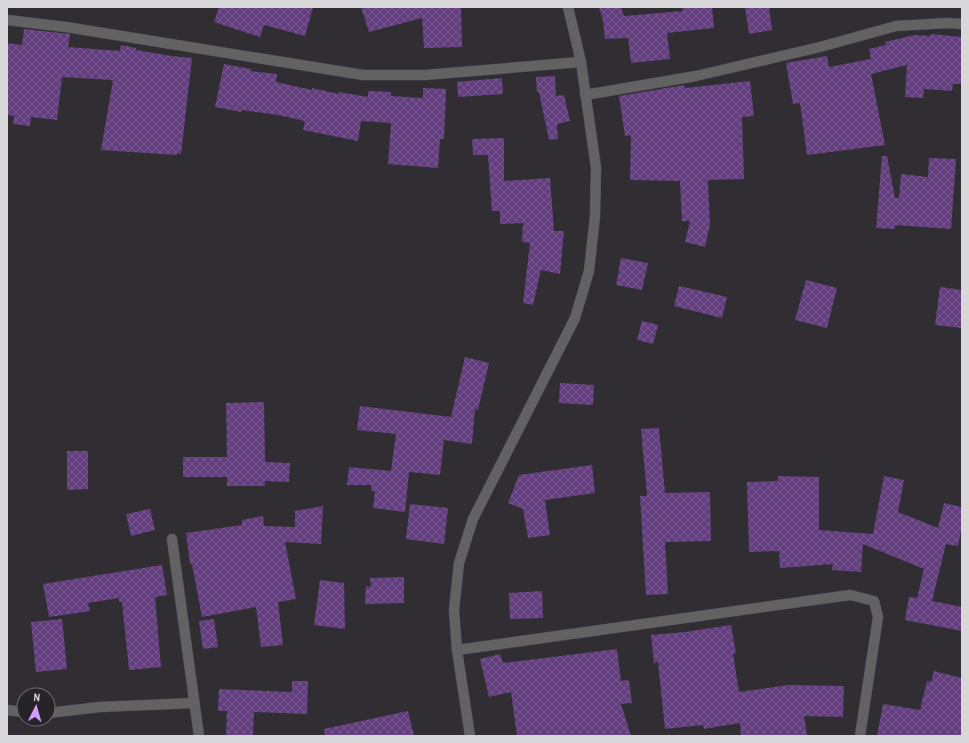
<svg xmlns="http://www.w3.org/2000/svg" width="969" height="743" font-family="'Archivo Narrow',sans-serif">
  <style>
    .building { fill: url(#building-cross-hatch) }
    .lines { fill: none; stroke-linecap: round; stroke-linejoin: round }
    .minor-casing { stroke: #4b494d; stroke-width: 11 }
    .tertiary-casing { stroke: #4b494d; stroke-width: 11 }
    .minor { stroke: #636263; stroke-width: 10 }
    .tertiary { stroke: #636263; stroke-width: 10 }
  </style>
  <defs>
    <pattern id="building-cross-hatch" width="8" height="8" patternUnits="userSpaceOnUse"><rect width="8" height="8" fill="#633e7e"/><path d="M0 0l8 8M0 8l8-8" fill="none" stroke="#795990"/></pattern>
  </defs>
  <rect width="100%" height="100%" fill="#302e32"/>
  <!-- building -->
  <g class="building">
    <path d="M219,7H313L305,36L264,25L260,37L214,22Z"/>
    <path d="M361,7H461L462,47L424,48L422,18L369,32Z"/>
    <path d="M599,7H621L624,16L683,11L682,7H712L714,28L667,33L670,59L631,63L628,38L605,39L603,21Z"/>
    <path d="M745,7H769L772,30L749,34Z"/>
    <path d="M24,29L70,34L68,47L120,51L121,45L136,48V50L171,56L192,58L181,154L177,153V155L101,150L113,80L62,77L57,120L31,117L30,126L13,124L14,116L7,115V43L22,45Z"/>
    <path d="M931,34L962,37V84H953L952,91L924,89L923,98L905,97L907,65L871,74L885,145L807,155L800,103L793,104L786,63L827,56L829,67L871,59L869,49L886,45L885,42L914,35L931,36Z"/>
    <path d="M224,64L251,69L250,71L277,74L276,82L312,90V88L339,94V92L368,97V91L391,92V96L423,98V88L446,89L444,139H440L438,168L388,164L391,123L361,121L358,141L303,130L305,121L278,115L242,110L241,112L215,107Z"/>
    <path d="M555,76L556,96L564,95L570,121L557,124L558,139L549,140L539,92H537L536,77Z"/>
    <path d="M502,78L503,94L458,97L457,82Z"/>
    <path d="M750,81L754,116L742,117L744,179L708,180L710,225L705,247L685,242L690,221H682L680,181L630,180L631,135L625,136L619,96L685,85V88Z"/>
    <path d="M504,138V181L550,178L554,231H564L560,274L541,270L533,305L523,303L530,243L522,242L523,223L500,224V211H492L488,155H473L472,139Z"/>
    <path d="M882,156H887L895,198H899L901,174L928,177L929,158L956,159L951,229L895,225V229L876,228Z"/>
    <path d="M621,258L648,263L642,290L616,285Z"/>
    <path d="M806,280L837,288L827,328L795,320Z"/>
    <path d="M679,286L727,297L722,318L674,306Z"/>
    <path d="M940,287L962,290L961,328L935,325Z"/>
    <path d="M642,321L658,325L653,344L637,340Z"/>
    <path d="M465,357L489,363L478,410L475,409L472,444L444,440L440,475L409,472L405,512L373,508L375,491H371V485H347L349,467L391,471L396,434L357,430L360,406L451,417Z"/>
    <path d="M560,383L594,385L593,405L559,403Z"/>
    <path d="M264,402L265,462L290,463L289,482L265,481V486H227V477H183V457H227L226,403Z"/>
    <path d="M659,428L665,493L710,492L711,541L665,542L668,594L646,595L640,496H647L641,429Z"/>
    <path d="M67,451H88V489L67,490Z"/>
    <path d="M592,465L595,493L545,500L550,535L528,538L523,509L508,503L519,475Z"/>
    <path d="M778,476L819,477V530L873,534L884,476L904,480L898,512L938,528L944,503L962,507V525L958,546L946,544L932,601L962,607V631L905,620L909,597L917,598L924,569L863,544L861,572L832,570L833,564L780,568L779,551L749,552L747,482L778,481Z"/>
    <path d="M410,504L448,508L444,544L406,539Z"/>
    <path d="M323,506L321,544L285,542L296,599L278,602L283,645L261,647L256,607L202,617L192,564H190L186,533L242,525V520L263,516L264,526L295,527V511Z"/>
    <path d="M150,509L155,530L131,536L126,514Z"/>
    <path d="M162,565L167,595L155,597L161,667L129,670L122,602H119V598L88,603L90,611L49,617L43,584Z"/>
    <path d="M404,577V603L365,604L366,586L371,587L370,578Z"/>
    <path d="M320,580L344,583L345,629L314,625Z"/>
    <path d="M542,591L543,618L510,619L509,593Z"/>
    <path d="M62,619L67,669L36,672L31,622Z"/>
    <path d="M214,619L218,647L203,649L199,621Z"/>
    <path d="M731,625L736,653L733,654L739,692L788,685L844,686L843,717L804,716L807,736H741L740,723L704,729L703,725L665,729L658,662L654,663L651,635L685,632Z"/>
    <path d="M617,649L621,681L629,680L632,703L621,704L631,736H517L511,692L489,697L480,659L500,654L503,663Z"/>
    <path d="M934,671L962,678V736H877L883,704L920,710L927,681L931,682Z"/>
    <path d="M292,681H308L307,714L254,712L253,736H226L227,711H218L219,689L292,692Z"/>
    <path d="M408,711L414,736H325L324,729Z"/>
  </g>
  <g class="lines">
    <!-- minor casing -->
    <g class="minor-casing">
      <g id="minor">
        <path d="M7,20L66,27L363,75H425L581,62"/>
        <path d="M585,95L696,76L820,47L896,26L948,23L962,24"/>
        <path d="M172,539L199,736"/>
        <path d="M457,650L850,595L874,601L878,617L860,736"/>
        <path d="M7,710L24,712"/>
        <path d="M48,713L100,707L194,703"/>
      </g>
    </g>
    <!-- tertiary casing -->
    <g class="tertiary-casing">
      <path id="tertiary" d="M470,736L457,650L454,610L459,563L473,519L575,318L589,271L595,216L596,168L581,62L568,7"/>
    </g>
    <!-- minor -->
    <use href="#minor" class="minor"/>
    <!-- tertiary -->
    <use href="#tertiary" class="tertiary"/>
  </g>
  <!-- border -->
  <rect width="969" height="743" fill="none" stroke="#d8d7d9" stroke-width="16"/>
  <!-- north arrow -->
  <g transform="translate(36 707) rotate(5)"><circle r="19" fill="#262428" stroke="#6d6c6f"/>
  <path d="M0-3L7 15L0 10L-7 15Z" fill="#d39cfd"/>
  <text y="-6" font-size="11" font-weight="bold" text-anchor="middle" fill="#d8d7d9">N</text>
  </g>
</svg>
